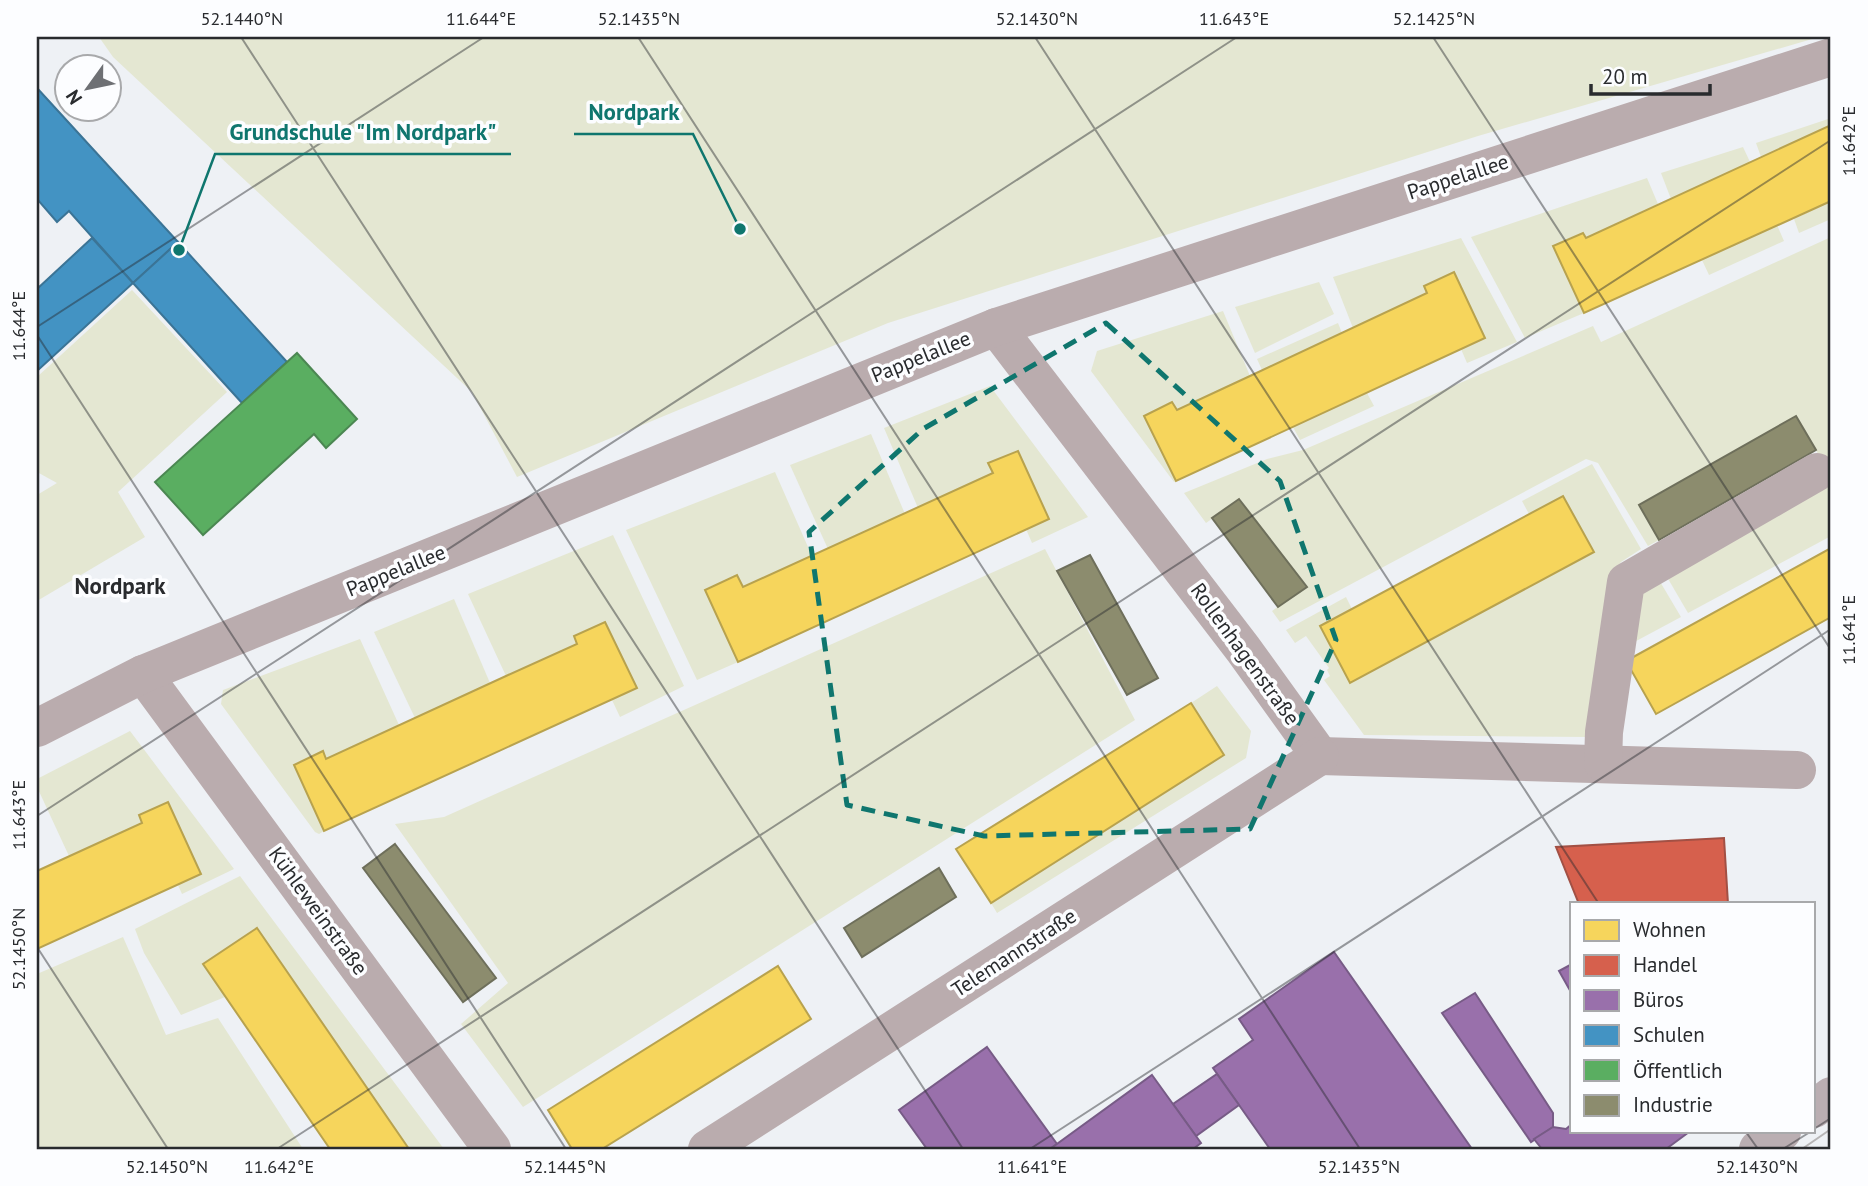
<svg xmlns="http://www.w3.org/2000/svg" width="1868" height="1186" font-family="'PT Sans',sans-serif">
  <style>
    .green { fill: #e4e7d2 }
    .homes { fill: #f6d55c; stroke: #b8a24e; stroke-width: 2 }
    .shops { fill: #d6604d; stroke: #a25044; stroke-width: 2 }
    .offices { fill: #9970ab; stroke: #775b86; stroke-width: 2 }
    .schools { fill: #4393c3; stroke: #3b7496; stroke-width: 2 }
    .public { fill: #5aae61; stroke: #4b8752; stroke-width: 2 }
    .industry { fill: #8c8c6e; stroke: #6e6f5b; stroke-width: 2 }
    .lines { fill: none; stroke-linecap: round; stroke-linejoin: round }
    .minor { stroke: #baacae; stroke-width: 38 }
    .major { stroke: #baaeb2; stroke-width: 38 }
    .tram { stroke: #b7b5b6; stroke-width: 2 }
    .marked { fill: none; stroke: #0f766e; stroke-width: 5; stroke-dasharray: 14 9; stroke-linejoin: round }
    .ticks { fill: none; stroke: #292b2e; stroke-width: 2; stroke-opacity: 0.45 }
    .labels { text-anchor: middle; stroke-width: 7; stroke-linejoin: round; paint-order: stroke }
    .street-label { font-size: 21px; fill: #292b2e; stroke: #fcfdff }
    .neighbourhood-label { font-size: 23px; font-weight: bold; fill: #292b2e; stroke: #fcfdff }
    .leader { fill: none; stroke: #0f766e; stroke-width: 2.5 }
    .callout-dot { fill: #0f766e; stroke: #fcfdff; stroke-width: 2.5 }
    .callout-label { font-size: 23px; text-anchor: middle; font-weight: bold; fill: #0f766e; stroke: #fcfdff; stroke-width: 7; stroke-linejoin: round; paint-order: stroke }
    .neatline { fill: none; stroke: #292b2e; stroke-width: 2.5 }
    .ticks-label { font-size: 18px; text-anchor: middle; fill: #292b2e }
  </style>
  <rect width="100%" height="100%" fill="#eef1f5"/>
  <!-- green -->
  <g class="green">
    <path d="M99,37H1819L1478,136L888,323L517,477L472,392L113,57Z"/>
    <path d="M1831,118V125L1761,157L1756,143Z"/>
    <path d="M1743,147L1750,162L1671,199L1661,173Z"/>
    <path d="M1647,178L1658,204L1586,238L1583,233L1554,246L1584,313L1525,338L1471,237Z"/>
    <path d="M1831,201V219L1799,233L1794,219Z"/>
    <path d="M1777,225L1784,241L1709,275L1702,260Z"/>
    <path d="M1831,237V476L1796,416L1640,505L1659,540L1648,546L1598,463L1586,459L1280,622L1272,611L1306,586L1240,499L1206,523L1184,493L1267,459L1303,450L1593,326L1601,342Z"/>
    <path d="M1461,238L1517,342L1467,363L1461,349L1454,272L1424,286L1427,293L1353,328L1333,277Z"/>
    <path d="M1319,282L1334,314L1255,353L1235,307Z"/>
    <path d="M132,290L227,392L118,492L145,537L37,601V495L57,483L37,472V377Z"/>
    <path d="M1223,311L1250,376L1177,410L1172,402L1145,416L1176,481L1174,482L1091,371L1097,351Z"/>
    <path d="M1338,323L1342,333L1262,370L1257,359Z"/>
    <path d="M990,386L1088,517L1032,543L1026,529L1049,518L1018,451L989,463L993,473L918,508L884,428Z"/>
    <path d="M1367,393L1374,406L1300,440L1293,427Z"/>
    <path d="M871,434L905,514L828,549L790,465Z"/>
    <path d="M1592,464L1641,549L1621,562L1616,569L1590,737L1364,735L1324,680L1330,676L1327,670L1329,668L1306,636L1295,643L1286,630L1346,597L1352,609L1320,627L1350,683L1593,553L1563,496L1529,514L1522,501Z"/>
    <path d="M775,472L812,556L743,587L705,590L738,662L697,680L626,530Z"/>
    <path d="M1831,485V536L1688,613L1667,577Z"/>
    <path d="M613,535L684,686L620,717L612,700L636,688L605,622L574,636L577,644L506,676L468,594Z"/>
    <path d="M1045,549L1135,720L523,1107L461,1024L508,983L395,824L444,817Z"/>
    <path d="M1659,580L1681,617L1625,647L1632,603Z"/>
    <path d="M454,599L490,683L415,718L374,632Z"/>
    <path d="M360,639L399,725L326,759L323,752L294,765L324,831L319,834L315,832L221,704L223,690Z"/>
    <path d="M1217,686L1251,731L1246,758L997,913L991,903L1224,755L1191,703Z"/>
    <path d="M130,731L234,869L182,894L178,885L201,874L168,802L139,815L142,823L69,856L37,787V779Z"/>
    <path d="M240,876L444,1149H409L257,928L203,964L225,997L181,1015L144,953L135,929Z"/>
    <path d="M123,937L166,1035L218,1018L303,1149H37V974Z"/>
  </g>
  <!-- homes -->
  <g class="homes">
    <path d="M1831,125V201L1584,313L1553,246L1583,233L1586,238Z"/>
    <path d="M1454,272L1485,338L1176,481L1144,416L1172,402L1177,410L1250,376L1427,293L1424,286Z"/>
    <path d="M1018,451L1049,519L738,662L705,590L737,575L743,587L993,473L988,463Z"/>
    <path d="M1563,496L1594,552L1350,683L1320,626Z"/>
    <path d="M1831,548V617L1656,714L1626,661Z"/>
    <path d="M605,622L637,688L324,831L294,765L323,751L326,759L506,676L577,644L574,636Z"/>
    <path d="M1191,703L1224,755L991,903L956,849Z"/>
    <path d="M168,802L201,874L37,949V871L142,823L139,815Z"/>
    <path d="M257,928L409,1149H330L203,964Z"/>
    <path d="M778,966L811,1019L602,1149H572L548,1110Z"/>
  </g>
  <!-- shops -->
  <path class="shops" d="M1724,838L1728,904H1579L1556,847Z"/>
  <!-- offices -->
  <g class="offices">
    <path d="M1334,952L1472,1149H1270L1239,1105L1213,1068L1253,1040L1239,1019Z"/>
    <path d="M1572,964V994L1559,971Z"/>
    <path d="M1475,993L1553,1113V1127L1531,1142L1442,1013Z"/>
    <path d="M987,1047L1057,1144L1050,1149H927L899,1110Z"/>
    <path d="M1217,1074L1239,1105L1196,1136L1173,1104Z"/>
    <path d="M1152,1075L1201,1143L1193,1149H1050Z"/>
    <path d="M1572,1124V1132H1689L1666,1149H1542L1534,1139L1553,1127L1566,1129Z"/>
  </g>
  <!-- schools -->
  <g class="schools">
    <path d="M37,88L178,242L133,283L69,211L57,222L37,199Z"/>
    <path d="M92,238L133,283L37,371V289Z"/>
    <path d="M178,242L287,362L242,403L133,283Z"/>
  </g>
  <!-- public -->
  <path class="public" d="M297,353L357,419L326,448L314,434L203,535L155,482Z"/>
  <!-- industry -->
  <g class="industry">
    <path d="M1796,416L1816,450L1659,540L1639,505Z"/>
    <path d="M1239,499L1307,587L1278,607L1212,518Z"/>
    <path d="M1090,555L1158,678L1127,695L1057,571Z"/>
    <path d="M395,844L496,978L463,1002L363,868Z"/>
    <path d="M939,868L956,897L862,957L844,928Z"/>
  </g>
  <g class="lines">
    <!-- minor -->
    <g class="minor">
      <path d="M996,327L1243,649L1320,756"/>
      <path d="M143,674L492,1149"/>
      <path d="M37,728L143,674L996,327L1831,57"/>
      <path d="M1320,756L1797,770"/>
      <path d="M1603,763L1604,732L1626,582L1817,472"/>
      <path d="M707,1149L1320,756"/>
    </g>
    <!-- major -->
    <g class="major">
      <path d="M1814,1109L1831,1096"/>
      <path d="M1758,1149L1782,1132"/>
    </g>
    <!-- tram -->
    <path class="tram" d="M1802,1149L1831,1129"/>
  </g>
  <!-- marked area -->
  <path class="marked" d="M1106,323L1280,481L1336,640L1250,829L984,836L847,805L809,532L923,429Z"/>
  <!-- ticks -->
  <path class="ticks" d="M241,37L963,1149M638,37L1360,1149M1035,37L1599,904M1433,37L1831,650M1830,37L1831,39M37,327L484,37M37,335L566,1149M37,816L1237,37M37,947L168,1149M1814,1129L1831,1118M1746,1132L1758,1149M277,1149L1831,140M1030,1149L1831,629M1783,1149L1810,1132"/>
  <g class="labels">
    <!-- street labels -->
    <g class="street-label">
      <text transform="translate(1458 177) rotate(-18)" y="7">Pappelallee</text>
      <text transform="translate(921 357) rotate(-22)" y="7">Pappelallee</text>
      <text transform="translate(396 571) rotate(-22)" y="7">Pappelallee</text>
      <text transform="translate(1245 654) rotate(54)" y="7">Rollenhagenstraße</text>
      <text transform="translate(318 911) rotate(54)" y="7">Kühleweinstraße</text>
      <text transform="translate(1014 953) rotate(-33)" y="7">Telemannstraße</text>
    </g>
    <!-- neighbourhood labels -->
    <g class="neighbourhood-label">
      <text x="120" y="594">Nordpark</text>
    </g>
  </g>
  <!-- callouts -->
  <path class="leader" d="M740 229L693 134H574M179 250L215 154H511"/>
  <g class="callout-dot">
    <circle cx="740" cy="229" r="7"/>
    <circle cx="179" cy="250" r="7"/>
  </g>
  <g class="callout-label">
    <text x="634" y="120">Nordpark</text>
    <text x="363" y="140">Grundschule "Im Nordpark"</text>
  </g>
  <!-- border -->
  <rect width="1868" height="1186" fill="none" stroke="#fcfdff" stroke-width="77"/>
  <!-- legend -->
  <rect x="1570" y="902" width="245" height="231" fill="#fcfdff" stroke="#a8a9ab" stroke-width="2"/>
  <rect x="1584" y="920" width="35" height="21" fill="#f6d55c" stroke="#a8a9ab" stroke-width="2"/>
  <text x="1633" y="937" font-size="21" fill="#292b2e">Wohnen</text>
  <rect x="1584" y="955" width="35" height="21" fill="#d6604d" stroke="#a8a9ab" stroke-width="2"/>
  <text x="1633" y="972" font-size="21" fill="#292b2e">Handel</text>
  <rect x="1584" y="990" width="35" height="21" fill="#9970ab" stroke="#a8a9ab" stroke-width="2"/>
  <text x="1633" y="1007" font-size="21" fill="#292b2e">Büros</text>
  <rect x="1584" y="1025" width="35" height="21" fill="#4393c3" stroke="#a8a9ab" stroke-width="2"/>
  <text x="1633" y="1042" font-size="21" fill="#292b2e">Schulen</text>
  <rect x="1584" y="1060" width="35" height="21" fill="#5aae61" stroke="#a8a9ab" stroke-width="2"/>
  <text x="1633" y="1078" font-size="21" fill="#292b2e">Öffentlich</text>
  <rect x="1584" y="1095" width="35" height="21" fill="#8c8c6e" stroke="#a8a9ab" stroke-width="2"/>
  <text x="1633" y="1112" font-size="21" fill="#292b2e">Industrie</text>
  <!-- north arrow -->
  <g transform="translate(88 88) rotate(237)"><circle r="33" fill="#fcfdff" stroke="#a8a9ab" stroke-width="2"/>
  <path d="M0-5L12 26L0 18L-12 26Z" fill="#6e7074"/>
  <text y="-10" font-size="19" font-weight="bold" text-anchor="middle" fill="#292b2e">N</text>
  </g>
  <!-- scale -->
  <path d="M1591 84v10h119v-10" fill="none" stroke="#292b2e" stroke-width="3.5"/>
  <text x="1602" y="84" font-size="21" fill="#292b2e" stroke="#fcfdff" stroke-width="5" paint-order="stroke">20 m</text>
  <rect x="38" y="38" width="1791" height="1110" class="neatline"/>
  <g class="ticks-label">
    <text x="242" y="25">52.1440°N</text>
    <text x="481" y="25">11.644°E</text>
    <text x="639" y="25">52.1435°N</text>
    <text x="1037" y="25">52.1430°N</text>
    <text x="1234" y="25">11.643°E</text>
    <text x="1434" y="25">52.1425°N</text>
    <text transform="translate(1849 141) rotate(-90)" y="6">11.642°E</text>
    <text transform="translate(19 326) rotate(-90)" y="6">11.644°E</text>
    <text transform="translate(1849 630) rotate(-90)" y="6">11.641°E</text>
    <text transform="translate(19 815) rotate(-90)" y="6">11.643°E</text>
    <text transform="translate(19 949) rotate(-90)" y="6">52.1450°N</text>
    <text x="167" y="1173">52.1450°N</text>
    <text x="279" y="1173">11.642°E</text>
    <text x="565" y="1173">52.1445°N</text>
    <text x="1032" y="1173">11.641°E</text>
    <text x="1359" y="1173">52.1435°N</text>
    <text x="1757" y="1173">52.1430°N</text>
  </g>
</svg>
